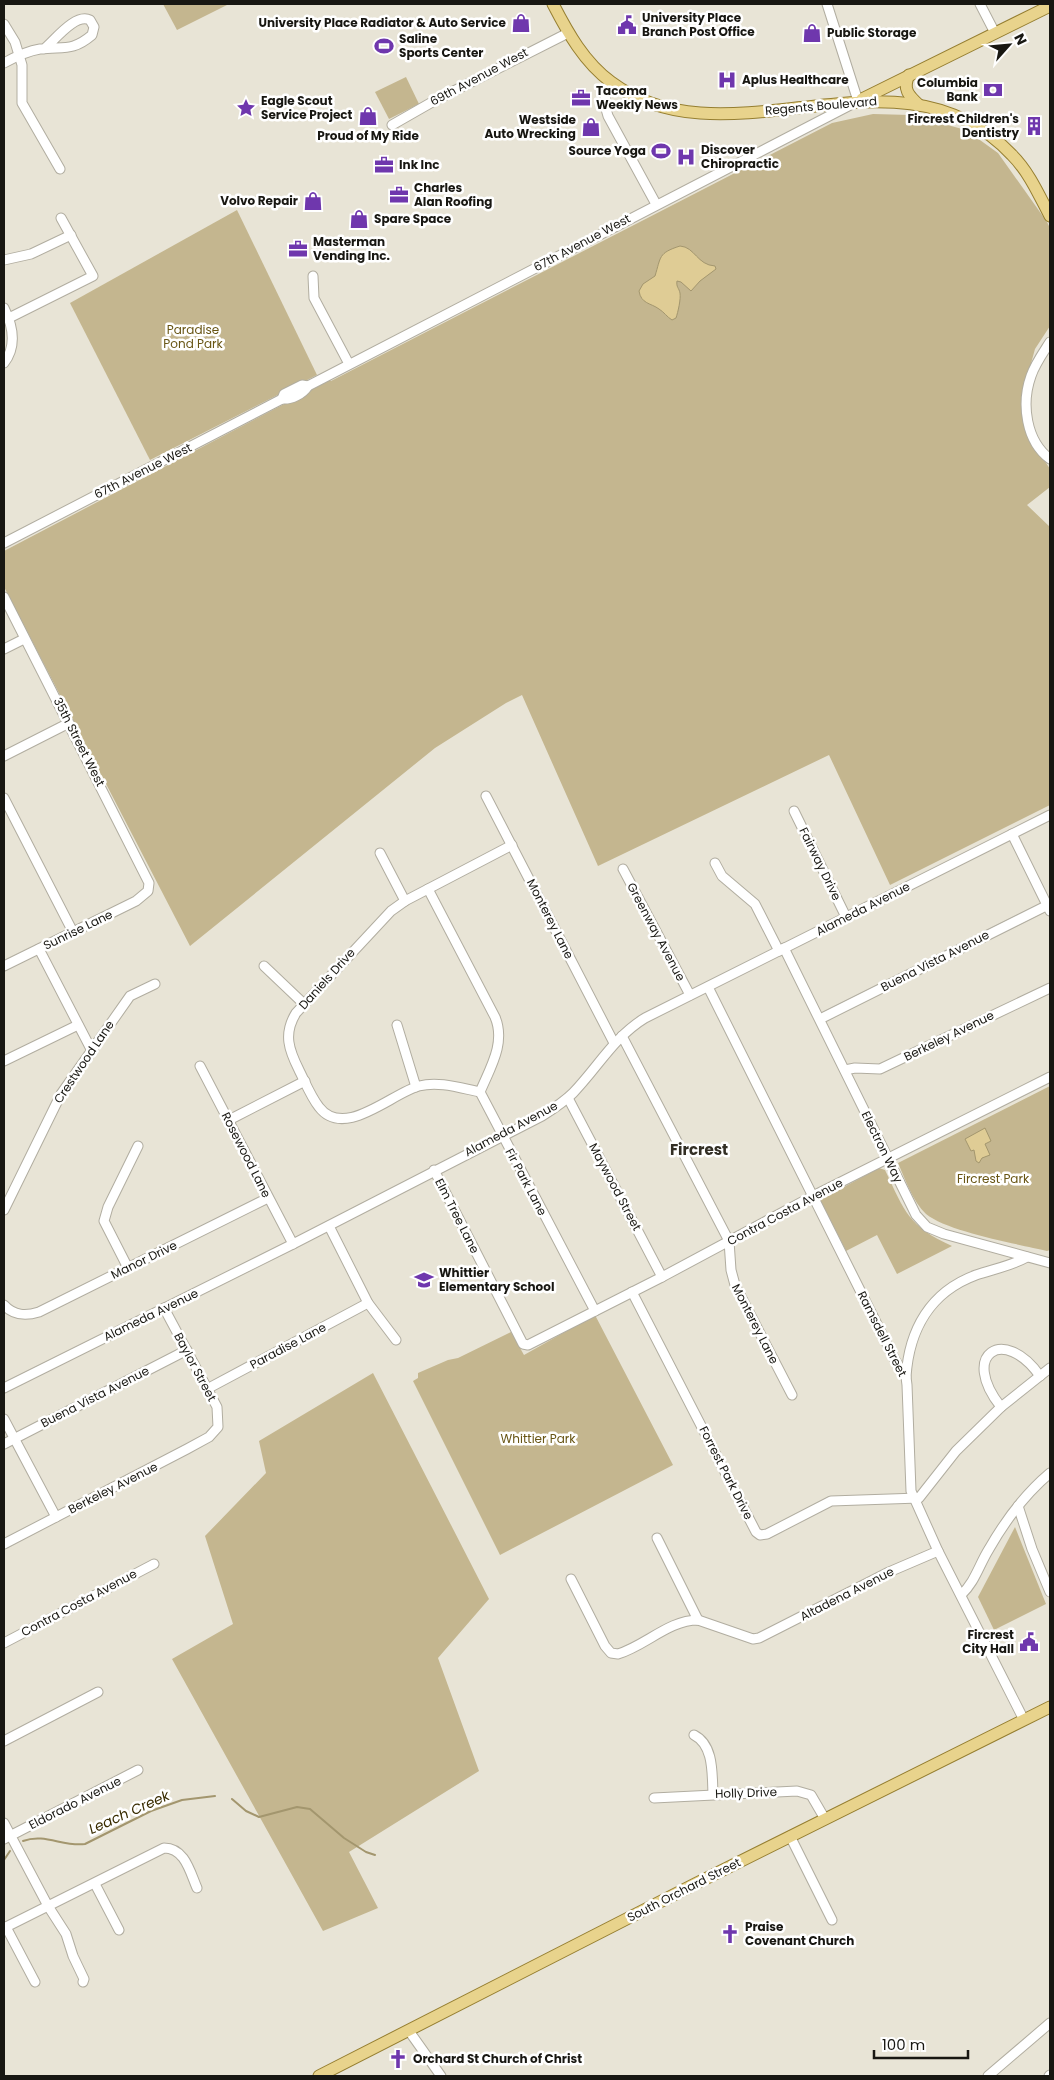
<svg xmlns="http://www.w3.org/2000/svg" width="1054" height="2080" font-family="Poppins,sans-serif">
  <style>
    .green { fill: #c4b68f }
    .water { fill: #dfcc95; stroke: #a3966e }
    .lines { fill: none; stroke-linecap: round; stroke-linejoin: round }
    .stream { stroke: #a3966e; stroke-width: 2 }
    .minor-casing { stroke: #b1ada0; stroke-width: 11 }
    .major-casing { stroke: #957e30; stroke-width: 13 }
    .minor { stroke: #fff; stroke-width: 9 }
    .major { stroke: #e8d38c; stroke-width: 11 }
    .labels { text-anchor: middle; stroke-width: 5; stroke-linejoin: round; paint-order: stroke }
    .poi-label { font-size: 12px; font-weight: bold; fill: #181712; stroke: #fff; text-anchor: start }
    .street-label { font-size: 12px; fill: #181712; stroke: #fff }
    .park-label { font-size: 12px; fill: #685514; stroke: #fff }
    .water-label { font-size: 14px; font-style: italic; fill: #392c00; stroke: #fff }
    .quarter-label { font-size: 15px; font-weight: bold; fill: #332f25; stroke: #fff }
  </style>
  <rect width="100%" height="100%" fill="#e8e4d6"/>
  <!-- green -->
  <g class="green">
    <path d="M163,4H229L177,30Z"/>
    <path d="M406,77L419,104L389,119L375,92Z"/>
    <path d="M873,114L910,115L966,130L998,153L1047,222L1050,228V326L1035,349L1027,378L1024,407L1026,432L1050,469V487L1027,505L1050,527V805L890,885L829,755L598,866L522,695L506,703L435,748L190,946L4,587V551L330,380L331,381L832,123Z"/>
    <path d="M237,210L317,375L150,460L70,303Z"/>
    <path d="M1050,1086V1250L1047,1251C1018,1244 948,1232 926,1214C913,1202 905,1179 898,1163Z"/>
    <path d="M879,1168L885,1170C905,1212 908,1226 952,1246L897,1274L877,1235L846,1251L820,1200Z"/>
    <path d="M595,1315L673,1465L500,1555L413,1381L418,1378V1373L448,1360L458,1358L511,1332L524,1355Z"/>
    <path d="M373,1373L489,1599L438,1658L479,1771L349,1852L378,1908L323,1931L172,1659L233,1624L205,1536L266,1473L259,1441Z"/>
    <path d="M1015,1527L1046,1604L994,1630L978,1597Z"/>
  </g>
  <!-- water -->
  <g class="water">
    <path d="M680,246C695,247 697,265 715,266L716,269L700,281L691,291L681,282L677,281C676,287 679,288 680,293C681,299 678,312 676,318L672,320C667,317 664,312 659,309C651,303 641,304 639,291L643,284L655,276C661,257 658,253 680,246Z"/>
    <path d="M985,1128L991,1141L985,1144L990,1155L982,1158L979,1163L976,1161L974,1150L971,1151L965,1139Z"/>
  </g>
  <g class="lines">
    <!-- stream -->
    <g class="stream">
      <path d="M232,1799L246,1811L259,1817L297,1807L310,1809L344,1838L366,1852L375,1855"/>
      <path d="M23,1841C45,1833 63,1847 85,1844L151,1811L182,1800L215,1796"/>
      <path d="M4,1860L10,1851"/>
    </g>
    <!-- minor casing -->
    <g class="minor-casing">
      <g id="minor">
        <path d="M980,4L995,33"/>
        <path d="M4,24L15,42L22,65V103L60,169"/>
        <path d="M4,63C15,57 27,51 40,49C63,46 72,52 92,35L94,27L90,20C75,13 55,40 44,49"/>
        <path d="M610,81L604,102L608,116L656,204"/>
        <path d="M392,125L434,101L568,33"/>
        <path d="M4,260L31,254L71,235"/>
        <path d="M313,276L314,298L349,364"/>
        <path d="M4,308C13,326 17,346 4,363"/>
        <path d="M9,318L93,276L61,218"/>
        <path d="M1050,342C1043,353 1035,364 1031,376C1021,404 1026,441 1050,459"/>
        <path d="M282,399L284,394L302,385L308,386"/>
        <path d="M4,543L282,399C291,400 303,394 308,386L858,101L827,4"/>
        <path d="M4,597L149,883L148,891L136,901L4,966"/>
        <path d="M4,649L24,639"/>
        <path d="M4,756L69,723"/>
        <path d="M486,796L614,1043"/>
        <path d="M4,798L73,932"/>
        <path d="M794,811L846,917"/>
        <path d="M1012,834L1050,911"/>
        <path d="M380,853L405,901"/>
        <path d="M715,863L722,876L755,904L779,951"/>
        <path d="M623,869L690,995"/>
        <path d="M428,889L495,1017C506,1043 490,1068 480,1092L595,1311"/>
        <path d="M784,948L916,1215L927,1227L944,1234L1050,1263"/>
        <path d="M39,949L92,1051"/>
        <path d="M264,966L304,1004"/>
        <path d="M708,987L895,1360L906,1377L907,1385L911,1491L938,1551L1024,1720"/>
        <path d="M820,1019L1050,904"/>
        <path d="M397,1025L416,1087"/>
        <path d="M622,1036L729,1241L731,1270L735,1285L792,1395"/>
        <path d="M4,1061L78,1025"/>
        <path d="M200,1066L293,1244"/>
        <path d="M845,1070L855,1068L880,1069L1050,988"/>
        <path d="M480,1092C460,1088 439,1081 419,1086C392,1093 344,1140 319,1107C311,1097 305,1082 299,1070C289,1050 283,1034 296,1013L391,911L405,901L512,845"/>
        <path d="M568,1098L662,1277"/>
        <path d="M229,1120L305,1081"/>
        <path d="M434,1170L523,1344L528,1345L662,1277L813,1196L1050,1077"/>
        <path d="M4,1210L61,1094L130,996L155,984"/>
        <path d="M329,1226L368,1303L396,1340"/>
        <path d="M128,1268L104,1221L108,1207L138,1146"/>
        <path d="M632,1292L756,1532L760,1535L767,1534L831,1501L919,1498L956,1451L1001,1407L1050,1368"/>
        <path d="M4,1305C14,1316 26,1316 39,1312L268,1198"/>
        <path d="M906,1377C909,1330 930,1292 976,1275C994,1269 1011,1266 1027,1257"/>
        <path d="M4,1388L293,1244L542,1116C553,1109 564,1102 573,1093C598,1067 614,1037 645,1018L1050,815"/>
        <path d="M207,1389L368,1303"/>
        <path d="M1001,1407C959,1354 1004,1325 1040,1376"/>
        <path d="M4,1419L56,1517"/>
        <path d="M4,1444L187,1350"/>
        <path d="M1018,1506L1032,1549L1050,1592"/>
        <path d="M657,1538L698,1620"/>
        <path d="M4,1544L187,1449L209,1437L218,1427L217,1407L164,1308"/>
        <path d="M571,1579L605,1646L611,1653L618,1654C645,1646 669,1620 698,1620L753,1639L759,1638L889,1572L938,1551"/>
        <path d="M961,1595C975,1582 979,1565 989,1549C1005,1521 1025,1494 1050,1473"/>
        <path d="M4,1643L154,1564"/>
        <path d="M694,1735C714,1745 712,1774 713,1794"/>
        <path d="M4,1741L98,1692"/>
        <path d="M654,1798L797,1791L811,1795L825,1819"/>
        <path d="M4,1823L48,1906L66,1934L73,1956L84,1979L83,1982"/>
        <path d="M790,1836L832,1920"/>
        <path d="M4,1839L138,1770"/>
        <path d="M95,1884L119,1930"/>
        <path d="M6,1927L35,1982"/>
        <path d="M4,1928L164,1848C185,1848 190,1872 197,1888"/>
        <path d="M409,2031L441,2076"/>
        <path d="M988,2076L1050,2023"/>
        <path d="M1049,2076L1050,2075"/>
      </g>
    </g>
    <!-- major casing -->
    <g class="major-casing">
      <g id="major">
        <path d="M553,4C568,33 584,62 611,82C729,170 898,34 1012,155C1029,172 1039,195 1050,216"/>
        <path d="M909,75C902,89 909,96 919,105"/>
        <path d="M862,99L1050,6"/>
        <path d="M319,2076L695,1884L1050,1707"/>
      </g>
    </g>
    <!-- minor -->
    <use href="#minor" class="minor"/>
    <!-- major -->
    <use href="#major" class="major"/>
  </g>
  <!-- icons -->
  <defs>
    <g id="shop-bare" transform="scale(1.5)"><path d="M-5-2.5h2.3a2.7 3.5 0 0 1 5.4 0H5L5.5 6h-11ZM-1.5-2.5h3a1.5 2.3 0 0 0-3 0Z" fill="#6f37ad" stroke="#fff" stroke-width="2.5" paint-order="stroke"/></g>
    <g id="civic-bare" transform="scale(1.5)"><path d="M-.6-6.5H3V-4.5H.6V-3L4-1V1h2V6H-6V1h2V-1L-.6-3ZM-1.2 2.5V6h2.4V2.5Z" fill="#6f37ad" stroke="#fff" stroke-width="2.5" paint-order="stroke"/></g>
    <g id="stadium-bare" transform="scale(1.5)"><path d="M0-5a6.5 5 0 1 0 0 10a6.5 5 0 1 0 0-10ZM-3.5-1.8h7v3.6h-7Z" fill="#6f37ad" stroke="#fff" stroke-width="2.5" paint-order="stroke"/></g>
    <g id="hospital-bare" transform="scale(1.5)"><path d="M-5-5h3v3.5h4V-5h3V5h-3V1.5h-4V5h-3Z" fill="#6f37ad" stroke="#fff" stroke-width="2.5" paint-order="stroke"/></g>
    <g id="bank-bare" transform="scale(1.5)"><path d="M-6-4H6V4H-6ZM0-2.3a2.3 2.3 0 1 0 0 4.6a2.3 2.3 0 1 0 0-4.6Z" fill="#6f37ad" stroke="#fff" stroke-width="2.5" paint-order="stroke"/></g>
    <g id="office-bare" transform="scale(1.5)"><path d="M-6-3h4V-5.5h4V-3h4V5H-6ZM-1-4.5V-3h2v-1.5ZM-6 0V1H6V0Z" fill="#6f37ad" stroke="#fff" stroke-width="2.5" paint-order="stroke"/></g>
    <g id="sight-bare" transform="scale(1.5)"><path d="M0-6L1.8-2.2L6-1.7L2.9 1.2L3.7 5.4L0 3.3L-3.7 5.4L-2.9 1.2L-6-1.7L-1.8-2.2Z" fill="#6f37ad" stroke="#fff" stroke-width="2.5" paint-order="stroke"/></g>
    <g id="building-bare" transform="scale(1.5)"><path d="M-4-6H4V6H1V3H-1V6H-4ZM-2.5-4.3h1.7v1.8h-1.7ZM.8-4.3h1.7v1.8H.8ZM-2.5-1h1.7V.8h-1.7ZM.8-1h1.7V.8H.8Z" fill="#6f37ad" stroke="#fff" stroke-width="2.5" paint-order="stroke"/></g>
    <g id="school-bare" transform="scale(1.5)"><path d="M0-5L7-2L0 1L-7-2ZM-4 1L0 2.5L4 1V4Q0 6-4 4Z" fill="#6f37ad" stroke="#fff" stroke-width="2.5" paint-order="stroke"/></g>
    <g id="church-bare" transform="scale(1.5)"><path d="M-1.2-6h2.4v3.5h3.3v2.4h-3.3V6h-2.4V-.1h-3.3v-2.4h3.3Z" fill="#6f37ad" stroke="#fff" stroke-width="2.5" paint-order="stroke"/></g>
  </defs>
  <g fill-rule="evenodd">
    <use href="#shop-bare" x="521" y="23"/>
    <use href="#civic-bare" x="627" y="25"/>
    <use href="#shop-bare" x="812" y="33"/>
    <use href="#stadium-bare" x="384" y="46"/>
    <use href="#hospital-bare" x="727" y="80"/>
    <use href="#bank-bare" x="993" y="90"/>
    <use href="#office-bare" x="581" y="98"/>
    <use href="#sight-bare" x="246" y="108"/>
    <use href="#shop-bare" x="368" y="116"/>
    <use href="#building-bare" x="1034" y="126"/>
    <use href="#shop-bare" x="591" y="127"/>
    <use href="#stadium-bare" x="661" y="151"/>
    <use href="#hospital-bare" x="686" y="157"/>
    <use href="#office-bare" x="384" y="165"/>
    <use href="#office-bare" x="399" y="195"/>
    <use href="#shop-bare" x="313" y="201"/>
    <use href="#shop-bare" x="359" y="219"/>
    <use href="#office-bare" x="298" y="249"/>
    <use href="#school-bare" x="424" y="1280"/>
    <use href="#civic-bare" x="1029" y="1642"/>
    <use href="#church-bare" x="730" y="1934"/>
    <use href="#church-bare" x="398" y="2059"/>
  </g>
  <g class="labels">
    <!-- poi labels -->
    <g class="poi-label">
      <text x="642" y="22">University Place<tspan x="642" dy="14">Branch Post Office</tspan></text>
      <text x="506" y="27" text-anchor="end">University Place Radiator &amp; Auto Service</text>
      <text x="827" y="37">Public Storage</text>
      <text x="399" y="43">Saline<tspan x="399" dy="14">Sports Center</tspan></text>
      <text x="742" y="84">Aplus Healthcare</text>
      <text x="978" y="87" text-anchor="end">Columbia<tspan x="978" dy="14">Bank</tspan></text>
      <text x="596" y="95">Tacoma<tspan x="596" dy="14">Weekly News</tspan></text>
      <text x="261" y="105">Eagle Scout<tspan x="261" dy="14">Service Project</tspan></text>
      <text x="1019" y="123" text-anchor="end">Fircrest Children's<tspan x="1019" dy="14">Dentistry</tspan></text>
      <text x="576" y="124" text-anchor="end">Westside<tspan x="576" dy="14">Auto Wrecking</tspan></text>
      <text x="368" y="140" text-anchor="middle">Proud of My Ride</text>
      <text x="701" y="154">Discover<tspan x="701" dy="14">Chiropractic</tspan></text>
      <text x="646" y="155" text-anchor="end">Source Yoga</text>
      <text x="399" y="169">Ink Inc</text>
      <text x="414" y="192">Charles<tspan x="414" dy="14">Alan Roofing</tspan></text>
      <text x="298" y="205" text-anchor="end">Volvo Repair</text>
      <text x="374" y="223">Spare Space</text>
      <text x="313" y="246">Masterman<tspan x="313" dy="14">Vending Inc.</tspan></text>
      <text x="439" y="1277">Whittier<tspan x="439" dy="14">Elementary School</tspan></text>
      <text x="1014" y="1639" text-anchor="end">Fircrest<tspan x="1014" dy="14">City Hall</tspan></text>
      <text x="745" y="1931">Praise<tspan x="745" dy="14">Covenant Church</tspan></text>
      <text x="413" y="2063">Orchard St Church of Christ</text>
    </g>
    <!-- street labels -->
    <g class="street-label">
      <text transform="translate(479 77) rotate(-28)" y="4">69th Avenue West</text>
      <text transform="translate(821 106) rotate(-5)" y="4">Regents Boulevard</text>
      <text transform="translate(582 243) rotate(-28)" y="4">67th Avenue West</text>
      <text transform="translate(143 471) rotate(-27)" y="4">67th Avenue West</text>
      <text transform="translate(79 742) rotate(63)" y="4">35th Street West</text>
      <text transform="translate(820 864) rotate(64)" y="4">Fairway Drive</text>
      <text transform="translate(863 909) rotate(-27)" y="4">Alameda Avenue</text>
      <text transform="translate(550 919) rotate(63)" y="4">Monterey Lane</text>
      <text transform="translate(78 930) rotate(-26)" y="4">Sunrise Lane</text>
      <text transform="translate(656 932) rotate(62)" y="4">Greenway Avenue</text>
      <text transform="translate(935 961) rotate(-27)" y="4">Buena Vista Avenue</text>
      <text transform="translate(327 979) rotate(-48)" y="4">Daniels Drive</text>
      <text transform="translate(949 1036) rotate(-26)" y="4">Berkeley Avenue</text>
      <text transform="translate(84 1062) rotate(-56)" y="4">Crestwood Lane</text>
      <text transform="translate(511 1129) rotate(-28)" y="4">Alameda Avenue</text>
      <text transform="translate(882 1147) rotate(64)" y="4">Electron Way</text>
      <text transform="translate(246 1155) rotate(63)" y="4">Rosewood Lane</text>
      <text transform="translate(526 1182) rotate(62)" y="4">Fir Park Lane</text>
      <text transform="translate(615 1187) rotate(62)" y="4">Maywood Street</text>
      <text transform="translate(785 1212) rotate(-28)" y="4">Contra Costa Avenue</text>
      <text transform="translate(457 1216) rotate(63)" y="4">Elm Tree Lane</text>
      <text transform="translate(144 1260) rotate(-26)" y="4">Manor Drive</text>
      <text transform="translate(151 1315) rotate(-26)" y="4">Alameda Avenue</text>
      <text transform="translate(755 1324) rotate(63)" y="4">Monterey Lane</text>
      <text transform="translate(882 1334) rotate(63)" y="4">Ramsdell Street</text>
      <text transform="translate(288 1346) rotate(-28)" y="4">Paradise Lane</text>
      <text transform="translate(195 1367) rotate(62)" y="4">Baylor Street</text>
      <text transform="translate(95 1397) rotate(-27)" y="4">Buena Vista Avenue</text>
      <text transform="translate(726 1473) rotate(63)" y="4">Forrest Park Drive</text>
      <text transform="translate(113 1488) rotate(-27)" y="4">Berkeley Avenue</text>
      <text transform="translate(847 1594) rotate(-27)" y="4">Altadena Avenue</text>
      <text transform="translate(79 1603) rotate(-28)" y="4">Contra Costa Avenue</text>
      <text transform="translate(746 1793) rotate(-2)" y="4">Holly Drive</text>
      <text transform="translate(75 1803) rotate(-27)" y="4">Eldorado Avenue</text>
      <text transform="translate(684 1890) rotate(-27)" y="4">South Orchard Street</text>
    </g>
    <!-- park labels -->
    <g class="park-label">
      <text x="193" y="334">Paradise<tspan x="193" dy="14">Pond Park</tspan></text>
      <text x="993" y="1183">Fircrest Park</text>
      <text x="538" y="1443">Whittier Park</text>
    </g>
    <!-- water labels -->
    <g class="water-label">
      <text transform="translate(129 1812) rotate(-24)" y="5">Leach Creek</text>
    </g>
    <!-- quarter labels -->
    <g class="quarter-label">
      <text x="699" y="1155">Fircrest</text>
    </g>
  </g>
  <!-- border -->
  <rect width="1054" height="2080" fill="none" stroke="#181712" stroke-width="10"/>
  <!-- north arrow -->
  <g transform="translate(1009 45) rotate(63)" stroke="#ffffff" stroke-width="4" paint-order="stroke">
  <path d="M0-4L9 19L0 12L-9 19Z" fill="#181712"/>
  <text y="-8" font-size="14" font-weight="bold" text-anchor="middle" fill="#181712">N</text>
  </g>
  <!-- scale -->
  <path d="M874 2050v8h94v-8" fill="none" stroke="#181712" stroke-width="2.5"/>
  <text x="882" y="2050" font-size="15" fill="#181712" stroke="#ffffff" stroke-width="4" paint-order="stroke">100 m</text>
</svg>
